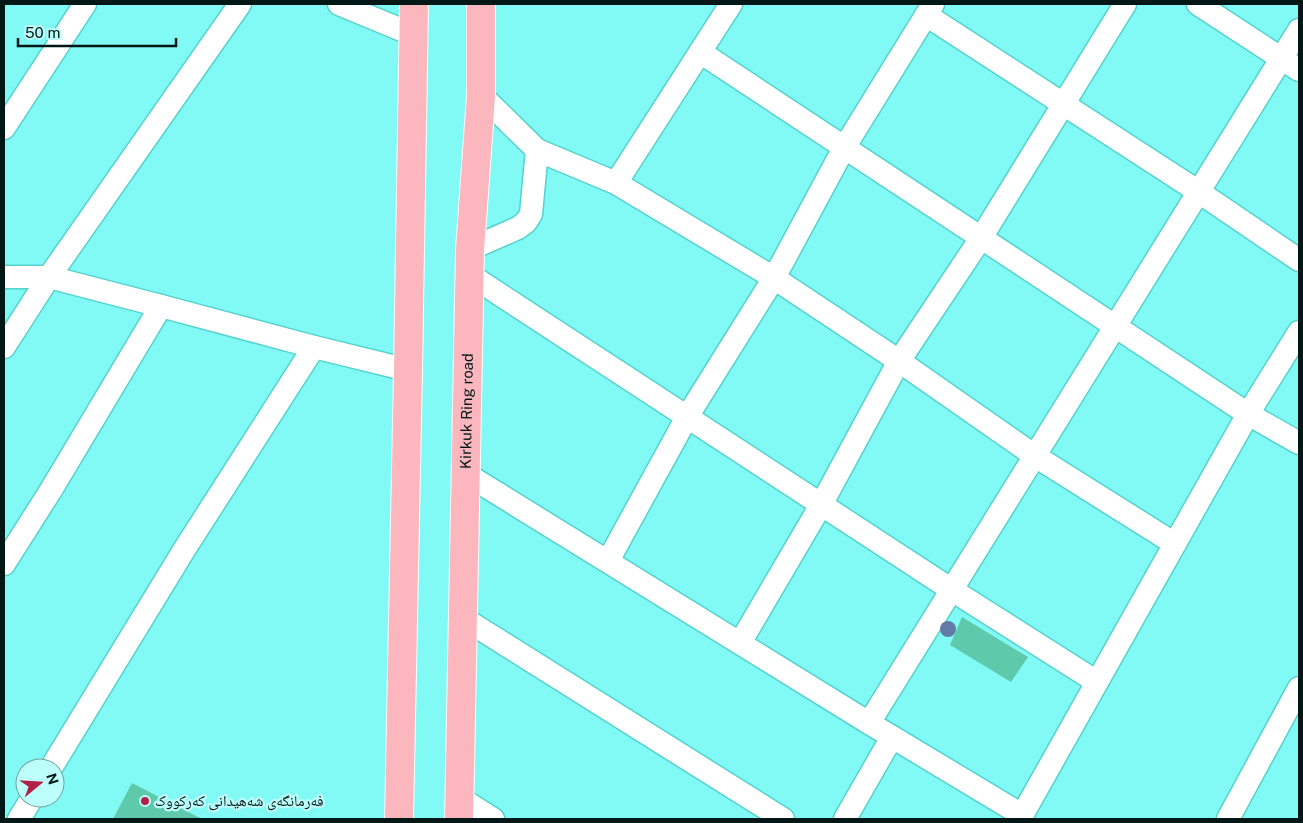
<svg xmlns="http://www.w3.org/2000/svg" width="1303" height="823" font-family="'Public Sans','Noto Naskh Arabic',sans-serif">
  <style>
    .building { fill: #5ecaab }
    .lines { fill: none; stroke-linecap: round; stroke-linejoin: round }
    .minor-casing { stroke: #55d2ce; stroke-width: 25 }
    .trunk-casing { stroke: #fff; stroke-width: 30 }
    .minor { stroke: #fff; stroke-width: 22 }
    .trunk { stroke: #fcb6be; stroke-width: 28 }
    .tree { fill: #637aa6 }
    .poi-dot { fill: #b22048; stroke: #bdfffb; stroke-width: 2 }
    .labels { text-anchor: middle; stroke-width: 4.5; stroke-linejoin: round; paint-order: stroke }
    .street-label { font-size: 15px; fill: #001716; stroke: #bdfffb }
    .poi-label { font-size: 15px; fill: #001716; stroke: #bdfffb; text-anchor: start }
  </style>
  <rect width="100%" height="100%" fill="#81faf5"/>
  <!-- building -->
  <g class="building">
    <path d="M962,617L1028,657L1011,682L950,645Z"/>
    <path d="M132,783L202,819H113Z"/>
  </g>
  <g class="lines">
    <!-- minor casing -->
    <g class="minor-casing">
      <g id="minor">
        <path d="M339,4L414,35"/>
        <path d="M1198,4L1299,70"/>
        <path d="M926,15L1199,192L1299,260"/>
        <path d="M700,52L1248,414L1299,443"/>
        <path d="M481,95L537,150L616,183L774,278L899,361L1035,456L1175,544"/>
        <path d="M4,128L85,4"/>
        <path d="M616,183L731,4"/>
        <path d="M470,249L518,228L526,222L531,214L537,150"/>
        <path d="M470,275L952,590L1097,682"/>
        <path d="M4,277H49L161,306L314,347L408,370"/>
        <path d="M4,347L49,277L240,4"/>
        <path d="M466,474L869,723L1022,815"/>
        <path d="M608,561L687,417L774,278L844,148L933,4"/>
        <path d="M4,564L51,490L161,306"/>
        <path d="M463,618L783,819"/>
        <path d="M740,643L821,505L899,361L981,238L1125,4"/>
        <path d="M869,723L1299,30"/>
        <path d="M51,768L184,550L314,347"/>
        <path d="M460,798L493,819"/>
        <path d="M19,819L32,798"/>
        <path d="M845,819L892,737"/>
        <path d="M1020,819L1248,414L1299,332"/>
        <path d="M1228,819L1299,688"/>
      </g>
    </g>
    <!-- trunk casing -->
    <g class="trunk-casing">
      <g id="trunk">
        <path d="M399,819L408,370L414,4"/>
        <path id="s1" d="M459,819L470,249L481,95V4"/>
      </g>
    </g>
    <!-- minor -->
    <use href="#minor" class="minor"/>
    <!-- trunk -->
    <use href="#trunk" class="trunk"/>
  </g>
  <!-- trees -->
  <circle class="tree" cx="948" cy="629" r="8"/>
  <!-- markers -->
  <circle class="poi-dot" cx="145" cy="801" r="5"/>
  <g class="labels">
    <!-- street labels -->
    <g class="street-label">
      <text dy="5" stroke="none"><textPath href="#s1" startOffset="408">Kirkuk Ring road</textPath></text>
    </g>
    <!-- poi labels -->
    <g class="poi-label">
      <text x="155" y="806">فەرمانگەی شەهیدانی کەرکووک</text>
    </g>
  </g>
  <!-- border -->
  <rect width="1303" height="823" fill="none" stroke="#001716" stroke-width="10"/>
  <!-- north arrow -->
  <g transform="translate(40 783) rotate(72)"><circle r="24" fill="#bdfffb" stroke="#71a29f"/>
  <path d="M0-4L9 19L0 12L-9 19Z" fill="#b22048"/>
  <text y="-8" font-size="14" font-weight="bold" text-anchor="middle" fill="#001716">N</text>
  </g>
  <!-- scale -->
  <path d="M18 38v8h158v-8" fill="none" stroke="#001716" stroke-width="2.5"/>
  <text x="25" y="38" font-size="15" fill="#001716" stroke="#bdfffb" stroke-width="4" paint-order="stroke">50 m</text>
</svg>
